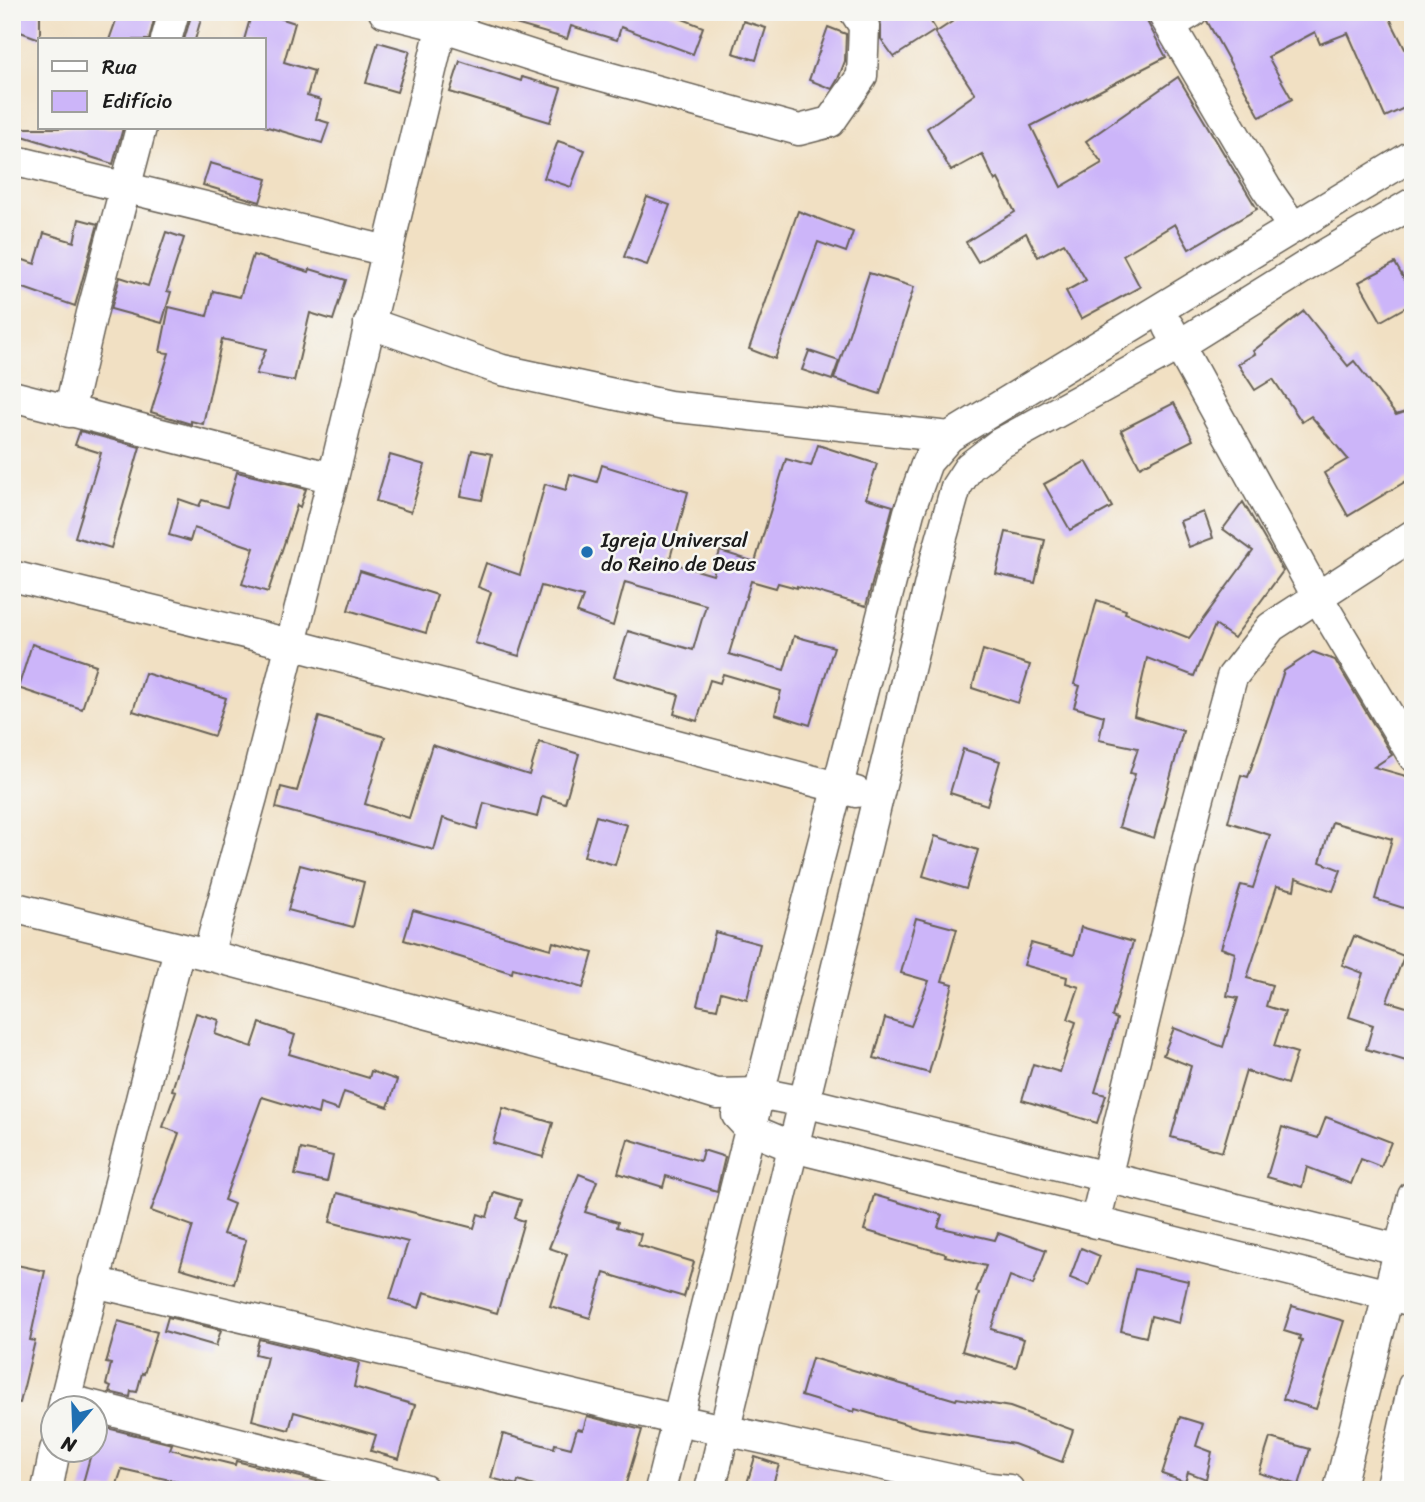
<svg xmlns="http://www.w3.org/2000/svg" width="1425" height="1502" font-family="Sriracha,sans-serif">
  <style>
    .building { fill: #ccb5f9 }
    .lines { fill: none; stroke-linecap: round; stroke-linejoin: round }
    .minor-casing { stroke: #676156; stroke-width: 33 }
    .minor { stroke: #fff; stroke-width: 30 }
    .poi-dot { fill: #1f6fb2; stroke: #f6f6f2; stroke-width: 2.5 }
    .labels { text-anchor: middle; stroke-width: 5; stroke-linejoin: round; paint-order: stroke }
    .poi-label { font-size: 21px; fill: #1c1c1c; stroke: #f6f6f2; text-anchor: start }
  </style>
  <rect width="100%" height="100%" fill="#f6f6f2"/>
  <filter id="ink" filterUnits="userSpaceOnUse"><feTurbulence type="fractalNoise" baseFrequency=".0143" numOctaves="2"/><feDisplacementMap in="SourceGraphic" scale="14" xChannelSelector="R" yChannelSelector="G"/><feConvolveMatrix kernelMatrix="1 2 1 2 8 2 1 2 1" color-interpolation-filters="sRGB"/></filter>
  <filter id="wash" filterUnits="userSpaceOnUse"><feTurbulence type="fractalNoise" baseFrequency=".00686" numOctaves="4" result="noise"/><feDisplacementMap in="SourceGraphic" scale="28" xChannelSelector="R" yChannelSelector="G"/><feGaussianBlur stdDeviation="1.57" result="paint"/><feColorMatrix in="noise" values="0 0 0 0 0 0 0 0 0 0 0 0 0 0 0 0 0 1.4 0 .05"/><feComposite in="paint" operator="in"/></filter>
  <g filter="url(#wash)">
    <rect width="100%" height="100%" fill="#f1e0c3"/>
    <g id="blocks">
      <!-- building -->
      <g class="building">
        <path d="M12,12H40V39L12,29Z"/>
        <path d="M119,12H156L149,40H109Z"/>
        <path d="M252,12H261L295,23L284,62L314,71L307,96L321,100L316,119L329,123L322,143L264,126V40H244Z"/>
        <path d="M496,12H665L703,27L693,54L621,27L617,40L571,26L567,39L495,18Z"/>
        <path d="M876,12H925L936,30L894,57L881,39V26Z"/>
        <path d="M967,12H1142L1166,57L1031,126L1061,187L1102,163L1086,141L1178,77L1257,209L1189,249L1175,224L1123,255L1140,287L1081,319L1066,291L1086,280L1064,243L1038,257L1026,233L978,262L966,242L1015,212L998,179L995,181L982,154L951,171L927,128L975,94L935,33Z"/>
        <path d="M1209,12H1398L1399,15L1390,18L1393,25L1405,49L1413,45V104L1385,117L1348,33L1320,44L1315,32L1268,57L1292,99L1260,117L1207,21Z"/>
        <path d="M191,16L201,19L195,40H184Z"/>
        <path d="M743,21L766,28L756,60L733,53Z"/>
        <path d="M828,27L846,34L845,61L838,79L832,89L809,80Z"/>
        <path d="M378,42L410,51L397,92L366,83Z"/>
        <path d="M460,61L521,81L522,77L561,88L550,122L450,92Z"/>
        <path d="M14,128H123L113,164L13,133Z"/>
        <path d="M558,141L585,150L571,187L544,178Z"/>
        <path d="M210,163L267,179L260,202L203,185Z"/>
        <path d="M647,197L670,205L647,265L624,257Z"/>
        <path d="M798,211L853,232L846,252L818,242L775,359L749,349Z"/>
        <path d="M79,219L98,224L75,306L12,284V256L35,264L44,233L74,242Z"/>
        <path d="M166,232L184,238L167,291L171,292L162,323L111,309L120,277L148,286Z"/>
        <path d="M253,255L309,272L310,269L346,280L333,320L310,313L294,381L256,374L266,349L222,339L203,424L191,421V424L151,412L169,353L160,352L169,307L207,316L213,291L240,297Z"/>
        <path d="M1395,263L1413,295V303L1381,321L1359,282Z"/>
        <path d="M869,273L914,287L880,394L834,379Z"/>
        <path d="M1304,311L1348,366L1354,361L1396,415L1405,412L1413,433V477L1348,516L1324,473L1348,459L1311,416L1302,422L1273,379L1255,390L1238,364L1255,354L1253,351Z"/>
        <path d="M809,351L839,361L832,380L802,370Z"/>
        <path d="M1174,403L1193,440L1140,467L1121,430Z"/>
        <path d="M80,431L140,447L111,548L75,537L101,453L75,445Z"/>
        <path d="M818,445L877,464L866,498L893,506L866,606L797,586V588L778,583L776,588L751,581L729,654L784,670L794,636L834,647L810,725L775,714L781,691L723,674L720,683L710,680L697,721L674,714L679,695L614,677L628,631L693,650L706,605L625,582L613,626L577,613L583,597L541,586L519,656L475,643L491,592L478,587L486,563L520,575L545,484L566,490L570,474L597,482L602,465L688,492L669,562L713,575L720,551L755,562L786,459L811,466Z"/>
        <path d="M472,450L492,454L482,500L461,496Z"/>
        <path d="M390,455L425,465L411,512L376,501Z"/>
        <path d="M1086,461L1112,507L1070,530L1044,484Z"/>
        <path d="M237,472L306,489L300,507L297,505L268,592L242,584L254,548L194,528L190,541L169,535L179,499L199,506L202,500L227,507Z"/>
        <path d="M1243,502L1283,571L1234,638L1215,625L1194,676L1147,658L1134,716L1183,731L1154,838L1119,827L1135,774L1130,773L1138,748L1099,740L1104,716L1074,707L1080,686L1074,684L1097,600L1126,610L1125,613L1189,638L1253,551L1223,529Z"/>
        <path d="M1204,512L1213,538L1189,547L1180,521Z"/>
        <path d="M1006,532L1045,540L1035,583L996,574Z"/>
        <path d="M360,571L437,595L426,633L348,610Z"/>
        <path d="M32,644L96,665L82,709L18,688Z"/>
        <path d="M983,650L1030,665L1018,703L972,688Z"/>
        <path d="M1313,652L1335,660L1392,755L1374,767L1413,778V911L1375,899L1392,839L1332,822L1320,862L1341,870L1333,891L1296,878L1294,890L1277,886L1247,978L1272,985L1266,1006L1285,1012L1274,1046L1297,1053L1287,1084L1246,1071L1222,1152L1171,1137L1191,1066L1163,1055L1174,1028L1223,1047L1238,998L1227,996L1235,953L1221,948L1241,885L1253,888L1270,835L1228,822L1241,775L1248,777L1284,671Z"/>
        <path d="M145,673L226,698L214,736L133,711Z"/>
        <path d="M319,717L385,737L365,804L409,818L432,745L529,775L539,742L579,754L565,803L542,796L537,817L484,803L477,829L443,818L434,850L276,808L281,787L297,791Z"/>
        <path d="M963,749L1000,761L987,805L950,793Z"/>
        <path d="M596,816L627,825L615,865L584,856Z"/>
        <path d="M935,836L978,850L966,889L923,876Z"/>
        <path d="M300,865L364,882L353,927L288,910Z"/>
        <path d="M413,910L551,949L553,942L593,953L583,988L513,968L512,973L404,940Z"/>
        <path d="M916,918L957,929L942,981L953,984L929,1073L874,1058L885,1018L911,1026L929,981L901,973Z"/>
        <path d="M1081,927L1133,942L1112,1017L1117,1019L1095,1092L1106,1095L1097,1123L1022,1100L1033,1064L1060,1072L1076,1022L1068,1019L1079,987L1066,983L1067,977L1024,965L1031,943L1074,955Z"/>
        <path d="M715,932L760,944L747,999L721,992L717,1009L697,1005Z"/>
        <path d="M1354,936L1404,956L1387,1001L1413,1009V1040L1406,1061L1366,1049L1373,1025L1349,1017L1363,973L1342,965Z"/>
        <path d="M196,1013L219,1020L215,1034L252,1047L260,1023L295,1035L289,1054L369,1078L371,1071L397,1080L388,1107L344,1092L338,1110L320,1104L318,1114L262,1097L224,1200L234,1204L223,1234L246,1240L234,1284L180,1268L193,1226L151,1211L179,1133L163,1127L176,1091L172,1090Z"/>
        <path d="M503,1108L553,1123L543,1157L493,1143Z"/>
        <path d="M1326,1117L1391,1142L1381,1167L1361,1159L1351,1184L1307,1167L1302,1187L1267,1177L1282,1127L1318,1138Z"/>
        <path d="M628,1139L700,1161L703,1150L725,1157L717,1191L666,1176L663,1187L618,1173Z"/>
        <path d="M301,1149L333,1156L327,1182L295,1175Z"/>
        <path d="M579,1174L597,1181L585,1212L618,1222L617,1227L641,1234L638,1245L694,1262L684,1297L604,1273L590,1318L550,1306L567,1254L549,1248Z"/>
        <path d="M494,1192L521,1200L515,1218L524,1221L497,1313L424,1292L419,1308L390,1299L408,1242L330,1222L337,1193L474,1228L478,1214L487,1217Z"/>
        <path d="M874,1195L942,1215L938,1227L995,1240L998,1233L1046,1250L1033,1285L1010,1276L991,1329L1024,1339L1016,1367L962,1351L979,1293L976,1292L986,1266L945,1256L946,1254L864,1230Z"/>
        <path d="M1081,1248L1100,1256L1089,1285L1070,1278Z"/>
        <path d="M12,1264L45,1271L30,1340L35,1341L20,1403L12,1402Z"/>
        <path d="M1135,1269L1188,1281L1179,1323L1151,1316L1146,1337L1121,1331Z"/>
        <path d="M1292,1306L1344,1321L1316,1409L1283,1399L1302,1340L1299,1339L1300,1336L1284,1331Z"/>
        <path d="M168,1317L221,1330L216,1346L164,1331Z"/>
        <path d="M118,1321L157,1332L144,1374L142,1373L137,1392L131,1391L130,1397L109,1392L111,1387L106,1385L111,1364L106,1363Z"/>
        <path d="M259,1339L359,1363L354,1387L415,1405L399,1459L371,1451L376,1435L294,1412L289,1430L252,1420L267,1357L255,1354Z"/>
        <path d="M812,1358L956,1400L957,1398L1010,1407L1073,1430L1062,1462L1014,1444L919,1428L855,1409L854,1412L801,1396Z"/>
        <path d="M587,1416L642,1430L624,1490H547L518,1481L517,1485L491,1478L503,1434L554,1448L555,1444L571,1448L577,1429L583,1430Z"/>
        <path d="M1180,1417L1203,1424L1196,1446L1212,1452L1206,1479L1188,1472L1185,1482L1162,1474Z"/>
        <path d="M99,1426L172,1444L170,1449L235,1465L236,1461L337,1486V1490H195L196,1486L122,1469L115,1490H81L92,1450H94Z"/>
        <path d="M1270,1438L1310,1449L1299,1485L1259,1473Z"/>
        <path d="M755,1457L779,1465L771,1490H745Z"/>
      </g>
    </g>
  </g>
  <g filter="url(#ink)">
    <use href="#blocks" fill-opacity="0" stroke="#676156" stroke-width="2"/>
    <g class="lines">
      <!-- minor casing -->
      <g class="minor-casing">
        <g id="minor">
          <path d="M384,12L441,26L549,61L799,130L830,122L862,76L864,26L855,12"/>
          <path d="M1162,12L1266,188L1293,227"/>
          <path d="M1170,25L1192,12"/>
          <path d="M166,40L174,12"/>
          <path d="M12,160L387,251"/>
          <path d="M369,323L502,370L669,406L949,437"/>
          <path d="M1169,327L1317,596L1413,756"/>
          <path d="M12,396L333,478"/>
          <path d="M69,412L92,313L141,128"/>
          <path d="M12,576L290,644L856,792"/>
          <path d="M12,907L208,955L646,1072L717,1094L759,1093L804,1102L1413,1253"/>
          <path d="M208,955L252,797L333,478L445,12"/>
          <path d="M737,1115L750,1129L793,1147L1413,1301"/>
          <path d="M1095,1223L1196,808L1232,677L1271,627L1413,535"/>
          <path d="M94,1282L678,1420L990,1488L1009,1490"/>
          <path d="M65,1399L424,1490"/>
          <path d="M63,1408L179,949"/>
          <path d="M47,1490L55,1450"/>
          <path d="M660,1490L788,978L909,512L927,462L949,437L1413,155"/>
          <path d="M710,1490L936,558L956,487L969,467L999,444L1179,345L1314,261L1413,203"/>
          <path d="M1339,1490L1413,1196"/>
          <path d="M1390,1490L1413,1386"/>
        </g>
      </g>
      <!-- minor -->
      <use href="#minor" class="minor"/>
    </g>
  </g>
  <!-- markers -->
  <circle class="poi-dot" cx="587" cy="552" r="7"/>
  <g class="labels">
    <!-- poi labels -->
    <g class="poi-label">
      <text x="601" y="547">Igreja Universal<tspan x="601" dy="24">do Reino de Deus</tspan></text>
    </g>
  </g>
  <!-- margin -->
  <rect width="1425" height="1502" fill="none" stroke="#f6f6f2" stroke-width="42"/>
  <!-- legend -->
  <rect x="38" y="38" width="228" height="91" fill="#f6f6f2" stroke="#9f9f9c" stroke-width="2"/>
  <rect x="52" y="61" width="35" height="10" fill="#ffffff" stroke="#9f9f9c" stroke-width="2"/>
  <text x="102" y="74" font-size="21" fill="#1c1c1c">Rua</text>
  <rect x="52" y="91" width="35" height="21" fill="#ccb5f9" stroke="#9f9f9c" stroke-width="2"/>
  <text x="102" y="108" font-size="21" fill="#1c1c1c">Edifício</text>
  <!-- north arrow -->
  <g transform="translate(74 1429) rotate(199)"><circle r="33" fill="#f6f6f2" stroke="#9f9f9c" stroke-width="2"/>
  <path d="M0-5L12 26L0 18L-12 26Z" fill="#1f6fb2"/>
  <text y="-10" font-size="19" font-weight="bold" text-anchor="middle" fill="#1c1c1c">N</text>
  </g>
</svg>
